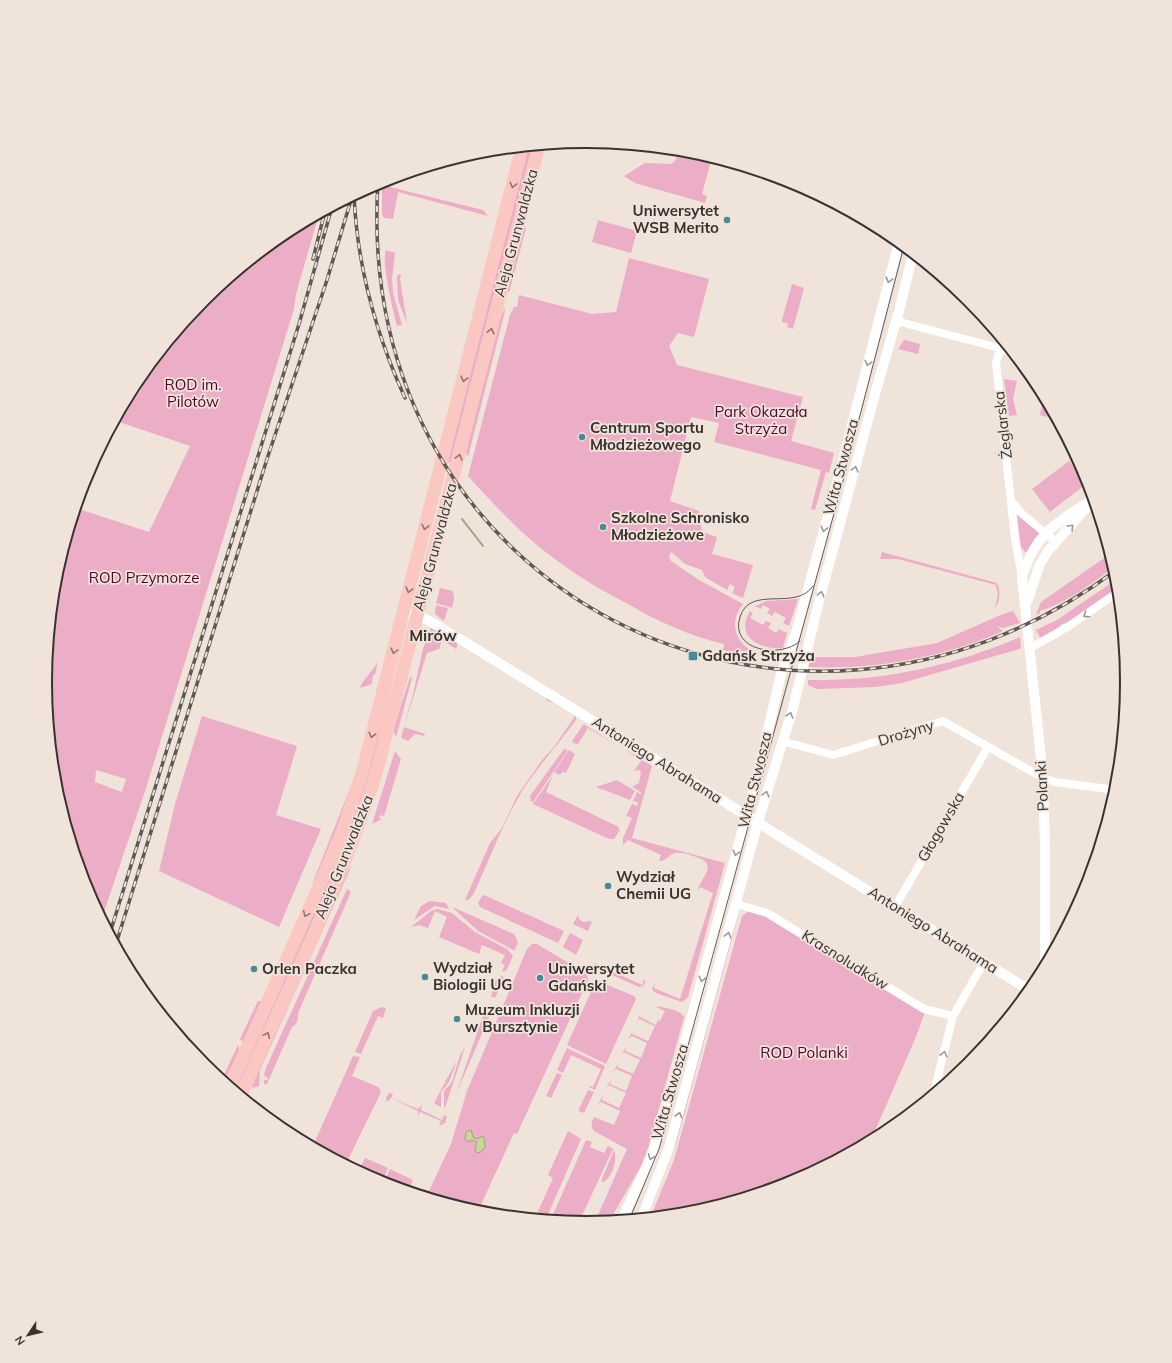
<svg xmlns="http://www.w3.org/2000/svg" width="1172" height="1363" font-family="Mulish,sans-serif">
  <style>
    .green { fill: #ecadc6; fill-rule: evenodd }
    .water { fill: #c9d698; stroke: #9ea578 }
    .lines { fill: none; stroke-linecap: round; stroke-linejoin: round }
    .stream { stroke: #9ea578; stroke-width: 2 }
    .minor { stroke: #fff; stroke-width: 8 }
    .tertiary { stroke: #fff; stroke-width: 10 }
    .primary { stroke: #fbc7c3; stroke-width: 13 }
    .tram { stroke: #5f5853; stroke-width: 1 }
    .rail-casing { stroke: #5f5853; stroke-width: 3.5 }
    .rail { stroke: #f0e3da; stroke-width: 2; stroke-dasharray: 6; stroke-linecap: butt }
    .oneway { stroke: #907672 }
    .oneway2 { stroke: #9c9997 }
    .poi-dot { fill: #468b98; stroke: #f0e3da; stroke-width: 1.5 }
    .labels { text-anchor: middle; stroke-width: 3.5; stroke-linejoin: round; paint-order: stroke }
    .poi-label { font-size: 15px; font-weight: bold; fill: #38332f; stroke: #f0e3da; text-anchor: start }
    .street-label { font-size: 15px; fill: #38332f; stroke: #f0e3da }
    .park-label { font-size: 15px; fill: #50032f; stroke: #f0e3da }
    .neighbourhood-label { font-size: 16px; font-weight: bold; fill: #38332f; stroke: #f0e3da }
    .rim { fill: none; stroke: #38332f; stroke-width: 2 }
  </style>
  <rect width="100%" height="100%" fill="#f0e3da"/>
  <!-- green -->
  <g class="green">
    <path d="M529,146H533L451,465L448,461L455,432Z"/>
    <path d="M687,150L712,157L702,194L707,196L705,203L635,183L624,176L645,163L670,164L674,162L680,153Z"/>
    <path d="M382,185L483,210L488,216L398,192L393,219L384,218L382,214Z"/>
    <path d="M319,214L296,294L294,309L147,785L102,918L86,888L55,787L45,681L55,576L76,508L149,532L190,446L119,422L140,391L158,354L204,299L286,232ZM96,770L126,779L122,792L95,782Z"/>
    <path d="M598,220L637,231L631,253L592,242Z"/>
    <path d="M524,228H526L509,293L507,288Z"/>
    <path d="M386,250L395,253L392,279L393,293L402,325L397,326C393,310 381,261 386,250Z"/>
    <path d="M629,258L709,279L694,337L678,333L669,346L677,365L803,397L791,441L834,453L829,473L826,472L815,510L811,509L821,470L714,442L719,423L691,417L670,501L699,511L702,532L717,537L712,554L753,565L743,598L732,593L735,587L730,584L727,590L705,577L702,570L685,564L670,551L671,553L669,556L671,561L699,580L743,604C728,622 735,645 757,653L738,650L737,653L723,650L724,644C689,636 657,621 626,603C603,591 580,578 559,562C525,538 496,507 468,476L510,315L514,307H517L519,295L592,314L616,312Z"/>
    <path d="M399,274L401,275L400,279L407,323L398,300L397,276Z"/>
    <path d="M792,284L804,288L793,329L787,327L788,323L782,322V320Z"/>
    <path d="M505,308V311L468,457L466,452L499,320Z"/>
    <path d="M904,340L920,344L918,354L898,349Z"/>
    <path d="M1004,379L1017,381L1013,399L1017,415L1009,416Z"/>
    <path d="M1044,397L1056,419L1040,415Z"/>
    <path d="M1069,461L1086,484L1050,512L1032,489Z"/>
    <path d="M1017,514L1040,533L1026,553L1021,547Z"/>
    <path d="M882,552L997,583C1001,591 1000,601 995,608L998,595L996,585L898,559H880Z"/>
    <path d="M1110,554L1114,567C1091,584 1066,603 1040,611V613L1036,615L1041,602Z"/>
    <path d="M1117,579L1118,590L1073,620L1060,625L1062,629L1042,641L1036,630L1057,620Z"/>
    <path d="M440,588L453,591L454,599L452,608L436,603Z"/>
    <path d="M798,599L789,626L783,623L786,618L775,612L772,616L767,613L770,609L763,605L761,609L755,606L767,601Z"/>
    <path d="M436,605L448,608L444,621L435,614Z"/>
    <path d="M750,611L753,613L750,618L763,625L766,621L771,623L768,628L776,633L779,629L787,633L783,648C761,650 734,638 750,611Z"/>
    <path d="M1013,611L1020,623L1003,628L996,626L1003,631C943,658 872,670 808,667L811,657H855L937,643L1003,614Z"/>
    <path d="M431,628L439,632L437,641L445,635L458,642L455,655L456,649L442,640L439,649L427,653L404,727L425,734L424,736L415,734L408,741L401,738L413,694L423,649Z"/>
    <path d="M404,634L380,731L373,766L350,838L237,1092L234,1089L294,952Z"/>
    <path d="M1020,637L1021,648L1016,650L902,683L876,687L817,689L808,685V680C881,682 954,666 1020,637Z"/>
    <path d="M378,661L375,675H373L372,684L360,688C362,679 374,671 378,661Z"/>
    <path d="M410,677L412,678L396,737L393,730Z"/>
    <path d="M547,698L576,716V720C559,743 542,762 526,785C504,819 490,859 473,895L468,900H465L490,843L502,828L517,796L542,760L554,747L575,716L556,704L546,700Z"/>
    <path d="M202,716L297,746L276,815L321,829L279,927L159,871L175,804Z"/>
    <path d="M583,725H585L620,747L588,728L578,744L573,743L572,741Z"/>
    <path d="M564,749L568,750L533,802L531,801L530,796Z"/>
    <path d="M624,749L652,766L632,838L725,863L688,997L682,1002L656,993L652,989L655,983L654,988L680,999L713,893L700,887L697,891C701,877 721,863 693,856C688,854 681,852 675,853C669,854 667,861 659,861L661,855L628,840L623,845V838L632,818L626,816L632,804L637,806L638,802L633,801L637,792L640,794L642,793L632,787L639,783L641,772L639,770L634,771L641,761Z"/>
    <path d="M569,750L575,754L566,773L562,772L560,775L554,772Z"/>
    <path d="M395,751L401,759L384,816L380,815L379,818L382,819L372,824Z"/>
    <path d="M553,775L546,792L619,827L618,829L620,830L614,839H609L533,804Z"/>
    <path d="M355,776L343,814L314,882H313Z"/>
    <path d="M617,780L635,791L630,800L596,787Z"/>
    <path d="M352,865L260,1070L259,1086L252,1088L256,1073L344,877Z"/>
    <path d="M347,889L351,892L298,1013C298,1019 298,1024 292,1027L267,1084H264V1080H268L267,1077L264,1076L266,1068Z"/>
    <path d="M484,895L564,931L558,943L480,907L478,903L482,896Z"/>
    <path d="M430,901L446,903L449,909L435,906L414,920L421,906Z"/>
    <path d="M452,907L514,934L518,942L515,950H513L478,931Z"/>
    <path d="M437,909L452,913L475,932L507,949L513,956L506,971H502L505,965L501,963L505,955L482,945L479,954L439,937L447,917L435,911L428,928L419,925L411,927L431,911Z"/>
    <path d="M740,909L676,1144L648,1216L646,1217Z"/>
    <path d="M749,911L768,916L925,1012L916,1037L871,1140L793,1181L691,1212L651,1216L674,1160L742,916Z"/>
    <path d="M578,915L579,919L583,922L592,921L588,931L573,924Z"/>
    <path d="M570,933L583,940L576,955L563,947Z"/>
    <path d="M532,944H537L587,974L588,980L517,1134L514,1133L478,1211L422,1194L424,1189L429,1191L451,1144L467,1091L527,949Z"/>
    <path d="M595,963L642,985L644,980L646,981L643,986L639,987L594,967Z"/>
    <path d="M501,975L504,978L495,998L491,996L496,980L498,981Z"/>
    <path d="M598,981L634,996L636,999L606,1064L567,1045L594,985Z"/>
    <path d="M258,1001H261V1003L244,1043L240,1039Z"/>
    <path d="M654,1006C662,1007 680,1009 684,1017L649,1145L641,1166L610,1220L595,1222L627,1149L594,1131C590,1126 592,1122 594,1117L614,1125L620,1111L601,1102L598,1105L603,1095L602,1100L619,1108L626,1093L609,1085L606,1089L611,1079L610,1084L626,1091L632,1076L616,1069L613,1072L619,1062L617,1067L633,1074L640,1060L624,1052L621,1056L626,1046L625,1051L641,1058L647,1043L632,1036L628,1039L634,1029L632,1034L648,1041L655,1026L639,1019L636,1023L641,1013L640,1017L656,1025L658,1020L660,1021L665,1011Z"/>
    <path d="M382,1007L386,1008L383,1018L378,1016L361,1054L355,1052L373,1011Z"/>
    <path d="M484,1013L490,1015L456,1094Z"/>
    <path d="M238,1045L240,1051L224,1081L222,1079Z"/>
    <path d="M465,1047L445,1108L444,1107V1091L452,1082L460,1055Z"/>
    <path d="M567,1048L605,1066L595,1090L589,1087L590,1086L593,1087L601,1069L571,1055L563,1073L557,1070Z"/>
    <path d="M353,1056L360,1057L352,1076L378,1087L381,1092L346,1164L313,1146Z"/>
    <path d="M457,1060L449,1082L441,1092V1107L434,1103Z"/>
    <path d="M557,1073L562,1075L551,1098L546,1096Z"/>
    <path d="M588,1090L594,1092L584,1113L578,1111Z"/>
    <path d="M389,1093L393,1094L391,1098L418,1109L422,1105L421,1110L442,1120L444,1115L447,1117L445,1123L439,1126L441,1121L420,1112L418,1116V1111L391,1098L387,1102L386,1098Z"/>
    <path d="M568,1131L581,1139L546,1219L535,1218L553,1178L548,1175Z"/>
    <path d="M586,1140L592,1142L590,1147L604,1153L608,1146L613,1149L579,1222L551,1219Z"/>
    <path d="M614,1150C618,1158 612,1179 603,1182L601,1181Z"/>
    <path d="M365,1158L388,1168L384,1177L361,1166Z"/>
    <path d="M390,1169L413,1180L409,1189L386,1178Z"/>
  </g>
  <!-- water -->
  <path class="water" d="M471,1130L473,1137L477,1139L483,1136L484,1138L485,1147L481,1152L477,1153L475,1150L477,1142L472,1140L468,1142L465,1139L466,1132Z"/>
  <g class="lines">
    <!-- stream -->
    <path class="stream" d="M462,519L483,546"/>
    <!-- minor -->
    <g class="minor">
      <path d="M896,321L1011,351"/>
      <path d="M1006,344L998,355L996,363L1015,539L1022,577"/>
      <path d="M1013,503L1021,513L1056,542"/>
      <path d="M1029,649L1069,626L1118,592"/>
      <path d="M782,741L833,755L943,721L1043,778L1055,782L1116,790"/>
      <path d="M736,904L767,913L924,1009L953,1016"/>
      <path d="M895,907L988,747"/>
      <path d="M934,1092L953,1016L984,962"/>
    </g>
    <!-- tertiary -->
    <g class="tertiary">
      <path d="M122,408L139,378"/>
      <path d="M1027,602L1040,564L1048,551L1088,506"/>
      <path d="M404,613L426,619L465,642L1029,990"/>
      <path d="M1045,965V846L1043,778L1022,577C1035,534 1056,523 1092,500"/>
      <path d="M642,1217L669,1148L758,822L793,708L818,605L875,394L899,311L913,253"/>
      <path d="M622,1219L651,1158L678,1067L757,777L781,674L796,633L842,464L899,242"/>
    </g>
    <!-- primary -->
    <g class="primary">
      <path d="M230,1086L338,844L362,773L522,147"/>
      <path d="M241,1095C288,987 343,882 377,770L539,145"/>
    </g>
    <!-- tram -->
    <g class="tram">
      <path d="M800,641C781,659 729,651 740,617C750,584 796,612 813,586"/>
      <path d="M630,1218L659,1149L683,1064L844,477L904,246"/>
    </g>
    <!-- rail casing -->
    <g class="rail-casing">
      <g id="rail">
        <path d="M378,182C351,593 790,812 1115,571"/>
        <path d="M354,195C357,265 376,334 405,398"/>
        <path d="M313,259L325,211"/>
        <path d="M110,933L299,324L332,207"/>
        <path d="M116,944L267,459L327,280L351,200"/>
      </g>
    </g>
    <!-- rail -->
    <use href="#rail" class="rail"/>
  </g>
  <!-- one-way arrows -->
  <defs><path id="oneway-chevron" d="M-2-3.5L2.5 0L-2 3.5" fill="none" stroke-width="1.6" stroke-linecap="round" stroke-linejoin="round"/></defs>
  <g class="oneway">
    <use href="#oneway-chevron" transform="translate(513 185) rotate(104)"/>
    <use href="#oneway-chevron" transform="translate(491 331) rotate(-76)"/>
    <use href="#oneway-chevron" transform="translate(464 379) rotate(105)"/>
    <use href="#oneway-chevron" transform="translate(459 457) rotate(-75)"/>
    <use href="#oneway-chevron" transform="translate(425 527) rotate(104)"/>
    <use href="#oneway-chevron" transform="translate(409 590) rotate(105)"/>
    <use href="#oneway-chevron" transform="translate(394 651) rotate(105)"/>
    <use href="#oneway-chevron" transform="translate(372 735) rotate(104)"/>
    <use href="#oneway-chevron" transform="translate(306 914) rotate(114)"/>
    <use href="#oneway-chevron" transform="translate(267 1035) rotate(-66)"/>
  </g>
  <g class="oneway2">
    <use href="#oneway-chevron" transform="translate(889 280) rotate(105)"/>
    <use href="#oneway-chevron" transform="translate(868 363) rotate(104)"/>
    <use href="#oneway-chevron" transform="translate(855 469) rotate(-75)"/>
    <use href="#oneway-chevron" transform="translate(1071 527) rotate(-45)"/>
    <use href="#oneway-chevron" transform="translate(824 529) rotate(105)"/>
    <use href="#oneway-chevron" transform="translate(821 594) rotate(-75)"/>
    <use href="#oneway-chevron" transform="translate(1086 615) rotate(146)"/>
    <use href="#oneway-chevron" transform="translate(790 715) rotate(-71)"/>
    <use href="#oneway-chevron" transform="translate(766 794) rotate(-74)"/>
    <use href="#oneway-chevron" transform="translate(736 853) rotate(105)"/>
    <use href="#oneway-chevron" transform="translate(728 935) rotate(-75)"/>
    <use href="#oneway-chevron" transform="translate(702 979) rotate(105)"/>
    <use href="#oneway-chevron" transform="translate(944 1054) rotate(-76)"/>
    <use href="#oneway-chevron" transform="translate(679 1115) rotate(-74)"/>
    <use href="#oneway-chevron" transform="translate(651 1157) rotate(112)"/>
  </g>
  <!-- markers -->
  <g class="poi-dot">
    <circle cx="727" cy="220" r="4"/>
    <circle cx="582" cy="437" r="4"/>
    <circle cx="603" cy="527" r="4"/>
    <rect x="688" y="651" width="10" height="10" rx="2"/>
    <circle cx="608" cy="886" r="4"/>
    <circle cx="254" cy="969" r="4"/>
    <circle cx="425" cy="977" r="4"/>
    <circle cx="540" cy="978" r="4"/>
    <circle cx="457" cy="1019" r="4"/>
  </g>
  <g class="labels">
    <!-- poi labels -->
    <g class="poi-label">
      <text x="719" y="216" text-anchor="end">Uniwersytet<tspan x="719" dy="17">WSB Merito</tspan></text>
      <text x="590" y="433">Centrum Sportu<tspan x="590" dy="17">Młodzieżowego</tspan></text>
      <text x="611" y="523">Szkolne Schronisko<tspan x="611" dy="17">Młodzieżowe</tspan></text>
      <text x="702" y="661">Gdańsk Strzyża</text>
      <text x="616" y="882">Wydział<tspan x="616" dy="17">Chemii UG</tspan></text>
      <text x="433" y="973">Wydział<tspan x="433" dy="17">Biologii UG</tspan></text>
      <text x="262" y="974">Orlen Paczka</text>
      <text x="548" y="974">Uniwersytet<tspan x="548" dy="17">Gdański</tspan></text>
      <text x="465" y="1015">Muzeum Inkluzji<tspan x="465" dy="17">w Bursztynie</tspan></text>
    </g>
    <!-- street labels -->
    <g class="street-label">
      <text transform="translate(516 233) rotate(-75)" y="5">Aleja Grunwaldzka</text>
      <text transform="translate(1003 425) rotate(-97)" y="5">Żeglarska</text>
      <text transform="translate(841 467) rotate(-75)" y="5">Wita Stwosza</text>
      <text transform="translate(435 547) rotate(-75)" y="5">Aleja Grunwaldzka</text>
      <text transform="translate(906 733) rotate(-17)" y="5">Drożyny</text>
      <text transform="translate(657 760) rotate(32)" y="5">Antoniego Abrahama</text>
      <text transform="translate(755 780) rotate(-76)" y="5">Wita Stwosza</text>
      <text transform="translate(1042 786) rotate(-93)" y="5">Polanki</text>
      <text transform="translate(941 827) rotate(-60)" y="5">Głogowska</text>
      <text transform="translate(344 857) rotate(-68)" y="5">Aleja Grunwaldzka</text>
      <text transform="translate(933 930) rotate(32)" y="5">Antoniego Abrahama</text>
      <text transform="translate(845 960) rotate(32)" y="5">Krasnoludków</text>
      <text transform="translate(670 1092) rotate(-74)" y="5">Wita Stwosza</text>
    </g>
    <!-- park labels -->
    <g class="park-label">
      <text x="193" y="390">ROD im.<tspan x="193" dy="17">Pilotów</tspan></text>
      <text x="761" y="417">Park Okazała<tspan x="761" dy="17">Strzyża</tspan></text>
      <text x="144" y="583">ROD Przymorze</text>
      <text x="804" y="1058">ROD Polanki</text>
    </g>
    <!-- neighbourhood labels -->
    <g class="neighbourhood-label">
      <text x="433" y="641">Mirów</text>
    </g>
  </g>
  <!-- crop -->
  <path d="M0 0H1172V1363H0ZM52 682a534 534 0 1 1 1068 0a534 534 0 1 1-1068 0Z" fill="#f0e3da" fill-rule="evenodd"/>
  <path class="rim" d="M52 682a534 534 0 1 1 1068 0a534 534 0 1 1-1068 0Z"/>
  <!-- north arrow -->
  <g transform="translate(28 1335) rotate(235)" stroke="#f0e3da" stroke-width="3" paint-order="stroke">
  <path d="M0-3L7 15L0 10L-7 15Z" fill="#38332f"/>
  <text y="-6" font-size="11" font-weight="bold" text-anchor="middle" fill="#38332f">N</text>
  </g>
</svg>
